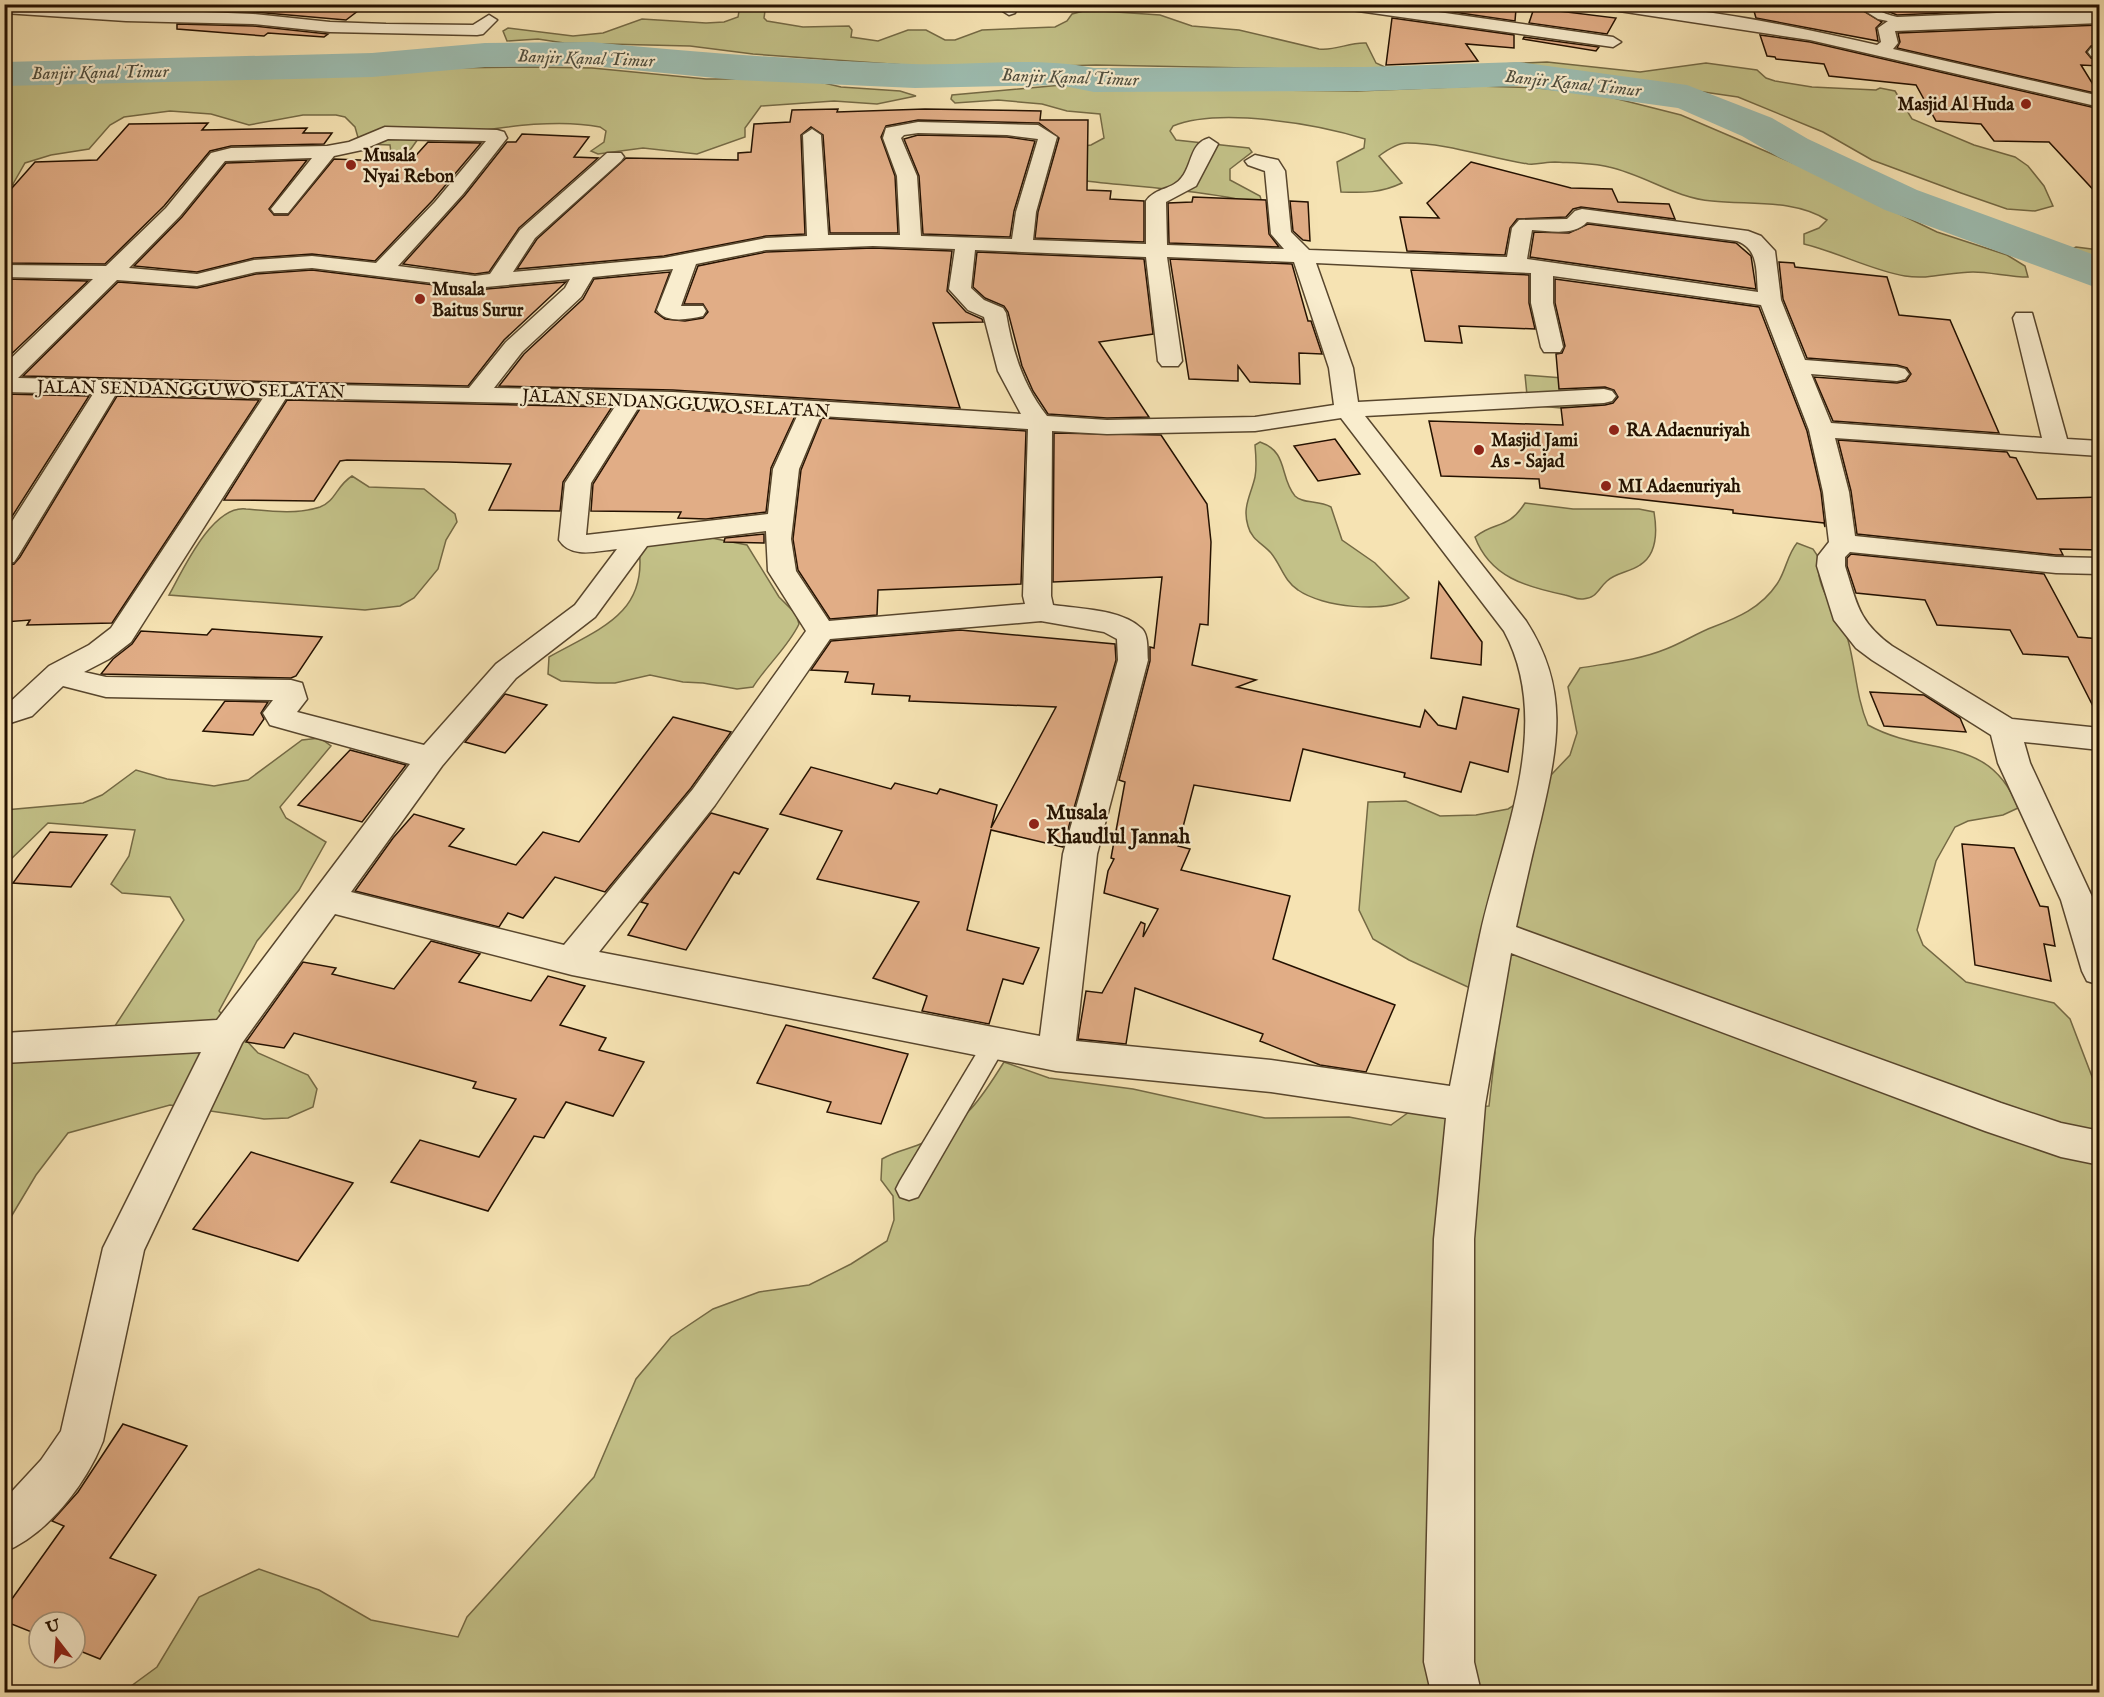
<svg xmlns="http://www.w3.org/2000/svg" width="2104" height="1697" font-family="'IM FELL English',serif">
  <style>
    .green { fill: #c3c188; stroke: #746944; stroke-width: 1.5 }
    .lines { fill: none; stroke-linecap: round; stroke-linejoin: round }
    .river { fill: #9dbdb1; fill-rule: evenodd }
    .building { fill: #e1ad86; stroke: #241100; stroke-width: 1.5 }
    .service-casing { stroke: #58462d; stroke-width: 3 }
    .minor-casing { stroke: #58462d; stroke-width: 3 }
    .service { fill: #f9edce; fill-rule: evenodd }
    .minor { fill: #f9edce; fill-rule: evenodd }
    .poi-dot { fill: #8f2418; stroke: #f9edce; stroke-width: 2 }
    .labels { text-anchor: middle; stroke-width: 4.5; stroke-linejoin: round; paint-order: stroke }
    .far-water-label { font-size: 18px; font-style: italic; fill: #4e4d3e; stroke: #f9edce }
    .far-poi-label { font-size: 18px; font-weight: bold; fill: #241100; stroke: #f9edce; text-anchor: start }
    .far-street-label { font-size: 18px; fill: #241100; stroke: #f9edce }
    .poi-label { font-size: 21px; font-weight: bold; fill: #241100; stroke: #f9edce; text-anchor: start }
  </style>
  <rect width="100%" height="100%" fill="#f6e3b3"/>
  <filter id="stains"><feTurbulence type="fractalNoise" baseFrequency=".00333" numOctaves="4"/><feColorMatrix values="0 0 0 0 .2 0 0 0 0 .09 0 0 0 0 .02 0 0 0 .5 -.17"/></filter>
  <radialGradient id="worn" r=".72"><stop offset=".6" stop-color="#630" stop-opacity="0"/><stop offset="1" stop-color="#630" stop-opacity=".3"/></radialGradient>
  <!-- green -->
  <g class="green">
    <path d="M766,4L764,18L767,21L803,27L849,26L852,30L851,37L878,41L908,30H926L945,40H955L982,30L1055,27L1067,21L1072,14L1087,10L1160,15L1192,26L1239,30L1319,49C1336,51 1349,42 1366,43L1376,63L1387,68L1291,69L1096,65L960,69L753,54L690,46L564,43L538,39L507,41L503,31L508,28L573,36L603,33L642,19L706,23L724,22L738,17L739,11L735,7L739,5Z"/>
    <path d="M1547,62L1640,72L1706,63L1757,70L1766,78L1775,81L1812,87L1876,90L1880,88L1895,91L1912,119L1974,145L2015,157L2028,166L2044,186L2053,206L2035,211L2007,209L1961,193L1872,160L1823,132L1738,97L1573,73L1496,68L1500,64Z"/>
    <path d="M532,67L592,68L706,79H807L841,87L900,91L916,96L877,104L834,101L761,106L745,128V137L697,154L643,148L598,154L591,151L604,142L606,131L600,127C546,116 474,133 418,139L408,153L397,156L391,153L390,145L365,144L359,141L355,127L345,117L336,115H303L249,125L211,114L170,111L124,117L110,125L89,149L51,155L25,163L13,184L15,186L5,225V81L335,75L441,68Z"/>
    <path d="M1133,84L1196,89L1357,91L1478,86L1538,88L1602,95L1681,115L1793,163L1814,168L1833,176L1860,195L1937,232L2007,255L2025,266L2028,277C2009,277 1991,272 1973,272C1949,272 1929,280 1905,276C1874,271 1837,252 1804,244V234L1819,228L1827,220C1794,199 1750,205 1712,201C1675,198 1645,175 1609,167C1593,163 1572,163 1555,162C1546,162 1537,165 1528,164C1488,158 1448,143 1407,143C1397,143 1387,150 1379,156L1402,183C1381,193 1364,193 1341,192L1337,162L1364,148L1365,139C1318,124 1219,107 1173,126L1170,131L1176,140L1249,148L1252,152L1230,169V180L1260,196L1268,223L1264,228L1239,210L1237,199C1187,189 1137,187 1086,181L1069,148L1091,145L1104,138L1100,114L1067,111L1042,104L998,100L955,103L951,99L952,95L1062,85Z"/>
    <path d="M2076,247L2099,250V268L2081,262L2068,251Z"/>
    <path d="M1525,375L1601,381L1605,412L1528,405Z"/>
    <path d="M1260,442C1289,452 1279,477 1295,496C1303,504 1318,500 1331,507L1342,540L1375,563L1409,598C1385,614 1322,607 1298,590C1284,581 1281,565 1271,553C1263,544 1251,539 1248,526C1242,507 1251,495 1255,477C1257,467 1256,456 1255,445Z"/>
    <path d="M352,476L369,487L424,489L455,514L457,522L446,540L438,569L414,598L400,606L365,610L169,595C183,570 212,505 246,509C269,511 296,515 320,507C336,501 336,486 352,476Z"/>
    <path d="M1525,503L1573,509H1639L1654,512C1657,530 1658,554 1640,565C1630,572 1615,573 1607,581C1598,589 1597,598 1583,599C1577,600 1571,596 1565,595C1526,587 1490,577 1475,537C1496,520 1507,531 1525,503Z"/>
    <path d="M681,532L747,545L779,597L796,614L799,624C788,647 767,665 753,687L737,689L703,683L683,682L650,675L615,683H597L561,681L548,674L549,657C599,629 648,614 639,548Z"/>
    <path d="M1797,543L1813,549L1819,558C1813,588 1840,613 1848,640C1856,669 1856,697 1868,725C1927,758 1990,733 2018,808L2003,815L1968,821L1955,827L1936,861L1917,930L1923,945L1966,982L2054,1003L2070,1019L2099,1095V1692H123L157,1667L199,1597L259,1569L319,1590L371,1620L458,1637L467,1617L594,1477L636,1379L671,1337L713,1309L759,1292L809,1285L851,1264L887,1241L894,1220L893,1196L881,1180L882,1159C897,1150 911,1149 925,1142C966,1122 981,1099 1004,1062L1049,1078L1133,1089L1265,1118L1349,1117L1391,1125L1416,1107L1489,1106L1495,1053L1492,998L1409,960L1373,939L1359,910L1368,802L1406,801L1440,816L1476,815L1508,809L1534,793L1570,755L1577,733L1568,687L1580,668C1609,663 1639,660 1666,649C1682,643 1697,633 1713,627C1737,618 1761,608 1777,584C1786,571 1787,555 1797,543Z"/>
    <path d="M320,738L331,746L280,807L286,818L326,842L299,890L257,941L219,1011L258,1053L308,1075L317,1089L313,1107L288,1118L264,1119L170,1105L68,1133L36,1175L5,1227V1032L113,1029L184,920L170,897L122,893L111,884L129,856L135,830L48,823L5,865V810L83,803L102,795L136,770L167,779L214,786L248,780L302,740Z"/>
  </g>
  <g class="lines">
    <!-- river -->
    <path class="river" d="M592,42C699,53 805,60 912,64C973,66 1033,56 1094,68L1366,67L1519,62L1687,85L1772,118L1808,139L1917,190L2100,257V289L1885,210L1778,157L1742,136L1678,108L1519,86L1366,91L1094,92L1059,85L915,88L736,80L592,66L485,67L372,77L4,86V62L372,53L485,43Z"/>
  </g>
  <!-- building -->
  <g class="building">
    <path d="M178,4H367L346,20L253,12L178,9Z"/>
    <path d="M1419,4H1462L1516,9L1515,21L1419,7Z"/>
    <path d="M1752,4H1852L1882,22L1876,28L1878,41L1756,18Z"/>
    <path d="M1869,4H2035L2036,9L1897,15Z"/>
    <path d="M1534,8L1616,18L1607,34L1529,23Z"/>
    <path d="M1392,18L1514,35V48L1466,44L1478,61L1386,65Z"/>
    <path d="M177,24L253,26L328,34L324,37L268,33L264,36L177,29Z"/>
    <path d="M2100,25V45L2091,46L2086,52L2091,58L2100,59V66L2081,65L2099,94L1897,48L1900,42L1898,33Z"/>
    <path d="M1760,35L1810,42L2100,109V197L2049,142L1994,141L1981,124L1936,121L1916,85L1829,76L1824,64L1776,59L1775,57L1767,56Z"/>
    <path d="M1524,37L1599,47L1596,51L1523,39Z"/>
    <path d="M838,109L837,112L925,109L1041,111L1040,120H1088L1087,190L1111,191L1110,199L1144,201V242L1035,238L1038,212L1059,138L1039,123L918,120L886,126L881,137L895,176L898,233H830L823,135L811,127L801,135L805,234L766,236L664,256L517,269L537,239L626,158L738,160V153L751,152L754,124L790,122L792,110Z"/>
    <path d="M208,123L202,130L307,128L303,133H332L324,144L231,146L210,151L164,206L105,264L4,263V197L35,162L97,160L129,124Z"/>
    <path d="M522,134L589,137L574,157L598,158L519,228L489,272L475,274L403,264L465,195L507,142H516Z"/>
    <path d="M918,135L1007,137L1035,141L1014,211L1010,237L923,234L919,176L904,139Z"/>
    <path d="M428,142L481,143L433,200L375,261L312,254L254,258L197,272L134,266L182,217L226,163L307,160L269,209L274,215H288L334,159L410,162Z"/>
    <path d="M1471,162L1571,188L1612,189L1618,202L1669,204L1675,219L1581,207L1573,209L1566,217L1517,219L1510,228L1505,255L1407,251L1400,217L1439,218L1427,203Z"/>
    <path d="M1193,197L1266,200L1269,234L1279,247L1169,243L1168,203L1192,202Z"/>
    <path d="M1290,201L1308,202L1310,241L1303,240L1293,231Z"/>
    <path d="M1588,224L1736,243L1751,256L1756,289L1530,257L1534,232L1569,233Z"/>
    <path d="M873,248L952,251L947,291L966,312L982,319L983,322L933,323L960,408L673,390L499,386L524,354L583,299L594,279L670,272L655,312L665,319L685,321L703,318L708,312L703,304H684L698,266L766,252Z"/>
    <path d="M977,252L1144,259L1153,334L1099,342L1149,417L1107,418L1048,414L1033,391L1022,366L1008,312L1004,306L985,298L973,287Z"/>
    <path d="M1170,259L1292,264L1308,321H1311L1322,354L1299,353L1300,384L1250,382L1238,366V381L1189,379Z"/>
    <path d="M1779,262L1794,263L1795,267L1887,277L1899,315L1950,320L1999,433L1833,421L1814,377L1897,383L1906,381L1911,374L1907,368L1897,365L1807,358L1783,299Z"/>
    <path d="M312,270L475,290L566,282L504,340L468,386L23,376L118,282L197,288L256,274Z"/>
    <path d="M1411,270L1529,275V303L1535,329L1459,326L1462,343L1425,341Z"/>
    <path d="M4,279L88,281L4,361Z"/>
    <path d="M1555,279L1759,307L1807,431L1821,492L1825,527L1824,523L1733,513V510L1540,488L1539,479L1441,476L1429,421L1563,425L1561,408L1605,405L1613,403L1618,397L1614,390L1605,387L1559,389L1556,354L1562,353L1565,346L1555,303Z"/>
    <path d="M4,394L89,396L4,529Z"/>
    <path d="M117,396L259,400L112,623L27,625L30,620L4,622V566L14,564L20,557Z"/>
    <path d="M287,400L612,407L563,482L560,511L489,510L511,464L448,462L347,460L340,461L314,501L224,500Z"/>
    <path d="M641,407L795,416L771,468L766,512L706,519L678,518L681,512L591,511L593,484Z"/>
    <path d="M822,418L1026,431L1021,584L878,590L877,615L830,619L798,570L793,539L801,470Z"/>
    <path d="M1054,433L1161,435L1207,504L1211,542L1208,625L1200,624L1192,665L1256,680L1237,687L1420,727L1425,710L1438,725L1456,729L1463,697L1519,709L1508,772L1470,762L1461,792L1404,777L1405,773L1303,749L1290,801L1194,785L1178,846L1190,849L1181,870L1290,896L1273,959L1395,1005L1366,1072L1320,1065L1260,1041L1263,1034L1135,988L1126,1044L1078,1039L1086,991L1102,993L1141,922L1145,924L1143,937L1158,909L1104,893L1108,871L1114,859L1111,858L1125,782L1119,780L1150,661V647L1154,648L1162,577L1053,582Z"/>
    <path d="M1335,439L1360,474L1318,481L1294,446Z"/>
    <path d="M1838,440L2007,452L2010,457L2016,458L2037,499L2100,497V550L2060,549L2063,555H2056L1857,534L1851,491Z"/>
    <path d="M764,534V543L724,542L725,538Z"/>
    <path d="M1851,554L2044,574L2078,637L2100,639V720L2068,657L2023,654L2010,630L1937,625L1925,600L1856,593L1847,566V558Z"/>
    <path d="M1439,582L1482,642L1481,665L1431,658Z"/>
    <path d="M212,629L322,637L296,676L291,678L101,674L113,659L132,644L141,631L207,635Z"/>
    <path d="M960,630L1115,644L1116,660L1063,847L991,830L967,930L1039,948L1023,984L1003,979L989,1024L922,1011L927,996L873,978L919,902L817,879L842,831L780,814L811,767L891,789L895,783L937,794L940,789L997,805L991,828L1056,707L909,701L910,696L872,694L874,684L845,682L848,672L811,670L831,641Z"/>
    <path d="M1870,692L1924,695L1960,718L1966,732L1884,726Z"/>
    <path d="M505,694L547,705L505,753L465,742Z"/>
    <path d="M225,701L268,702L261,713L264,719L253,735L203,731Z"/>
    <path d="M673,717L731,732L691,788L605,892L555,877L523,918L508,913L499,927L355,891L393,838L414,814L464,829L449,846L516,865L543,832L579,842Z"/>
    <path d="M350,750L406,765L362,822L298,805Z"/>
    <path d="M711,813L768,829L739,874L734,872L686,950L628,935L648,904L641,902Z"/>
    <path d="M50,832L107,835L71,887L13,883Z"/>
    <path d="M1962,844L2014,848L2040,906L2048,907L2055,946L2044,944L2051,981L1975,965Z"/>
    <path d="M431,941L480,954L459,982L531,1001L548,976L585,986L560,1025L606,1038L599,1050L644,1062L613,1116L566,1102L544,1138L534,1136L488,1211L391,1182L420,1140L479,1157L516,1099L473,1088L476,1082L294,1033L284,1048L246,1042L303,962L336,968L332,974L394,989Z"/>
    <path d="M786,1025L908,1054L881,1124L827,1112L831,1102L757,1083Z"/>
    <path d="M251,1152L353,1183L298,1261L193,1229Z"/>
    <path d="M123,1424L187,1446L110,1558L156,1575L100,1659L75,1649V1622H39V1635L4,1621V1610L64,1526L52,1521L78,1492Z"/>
  </g>
  <g class="lines">
    <!-- service casing -->
    <g class="service-casing">
      <g id="service">
        <path d="M1854,4C1870,4 1881,14 1897,17L2100,9V15L1897,23L1878,19Z"/>
        <path d="M995,1033L1003,1036L1007,1043L1003,1050L918,1197L909,1200L900,1197L896,1189L900,1181L987,1036Z"/>
      </g>
    </g>
    <!-- minor casing -->
    <g class="minor-casing">
      <g id="minor">
        <path d="M4,4L253,14L330,22L386,24L473,25L489,15L497,20L483,34L477,35L330,32L253,24L126,21L4,13Z"/>
        <path d="M1003,4H1019L1015,13L1009,15L1001,10Z"/>
        <path d="M1336,4H1382L1613,37L1621,42L1613,47L1344,9Z"/>
        <path d="M1598,4C1690,4 1788,25 1877,45L1881,42L1878,28L1888,21L2100,13V23L1895,31L1898,43L1893,49L2100,96V107L1810,40L1606,9Z"/>
        <path d="M2097,47H2100V57L2091,56L2088,52L2091,48Z"/>
        <path d="M918,122L1038,125L1057,137L1036,212L1033,240L1146,244V201C1156,187 1173,190 1182,177C1192,165 1190,143 1209,138L1218,144L1196,186L1166,202L1167,245L1284,249L1271,234L1265,171L1248,165L1245,161L1255,155L1278,160L1285,171L1291,232L1309,250L1507,257L1512,228L1519,220L1567,219L1575,211L1582,209L1748,231L1761,236L1775,251L1781,300L1805,360L1897,367L1905,369L1909,374L1905,379L1897,381L1811,374L1831,423L2042,438L2013,318L2016,313H2032L2067,439L2100,441V456L1835,438L1849,492L1855,536L2056,557L2100,558V574L2056,573L1850,552L1845,557V566C1857,604 1858,621 1892,646L2012,719L2100,728V750L2024,742L2030,763L2100,914V985L2087,981L2082,971L2061,900L1998,763L1991,735L1872,660L1856,648L1834,620L1817,566L1818,556L1829,542L1823,492L1809,430L1761,305L1553,276V303L1563,347L1560,352H1544L1541,347L1531,303V273L1316,263L1353,368L1358,402L1604,389L1612,391L1616,396L1612,401L1604,403L1365,416L1526,621C1570,689 1558,746 1541,819C1532,855 1524,891 1516,927L2001,1103L2061,1123L2100,1131V1165L2061,1157L1985,1131L1511,953L1485,1105L1474,1239V1662L1481,1692H1431L1424,1662L1434,1239L1446,1118L1271,1092L1056,1071L572,975L335,914L242,1043L144,1250L103,1441C86,1484 48,1534 4,1552V1500L41,1460L61,1431L103,1248L201,1052L4,1063V1033L217,1020L410,764L270,725L263,713L273,700L106,697L63,686L32,716L4,725V704L10,702L49,666L89,645L111,628L263,398L116,394L18,556L14,562L4,564V534L93,394L4,392V365L93,279L4,277V265L106,266L166,208L211,153L231,148L327,146L349,142L385,127L497,130L504,132L507,138L463,194L398,266L475,276L490,274L520,230L607,153H621L624,157L621,161L535,238L513,272L664,258L766,238L807,236L803,135L812,129L821,135L828,235H900L897,176L883,138L886,128ZM918,133L1007,135L1038,139L1016,212L1012,239L921,236L917,176L901,138L904,135ZM388,139L486,141L435,202L376,263L312,256L254,260L197,274L129,268L180,216L225,161L312,158L271,209L274,213H288L334,156L362,150ZM1587,222L1737,241C1759,249 1756,271 1758,292L1527,259L1532,230C1551,231 1574,236 1587,222ZM873,246L955,249L949,289L968,310L984,317L998,371L1021,414L673,392L494,388L522,352L581,297L593,277L673,269L657,310C666,324 689,319 703,316L706,311L703,306H681L696,264L766,250ZM975,250L1146,257L1158,361L1162,366H1178L1182,361L1167,257L1294,262L1329,368L1334,405L1255,417L1107,420L1047,416C1023,386 1012,350 1006,313L1003,308L984,300L971,288ZM312,268L475,288L570,279L565,288L506,342L469,388L18,378L117,280L197,286L256,272ZM286,398L616,405L565,483L559,540C571,559 597,551 617,549L575,605L496,664L424,745L297,712L307,699L302,683L291,680L106,677L84,672L109,659L131,642ZM640,405L798,414L773,469L768,514L586,535L591,483ZM821,416L1028,429L1023,596L1025,604L829,621L796,571L791,539L799,469ZM1341,418L1504,631C1555,725 1501,838 1480,935C1469,985 1460,1036 1450,1086L1271,1060L1076,1041L1097,854L1148,660C1147,651 1149,634 1141,628C1121,609 1079,609 1053,605L1051,596L1052,431L1107,434L1255,431ZM766,531L768,571L806,631L693,789L564,945L351,892L442,766L516,678L595,617L647,546ZM1041,621L1104,632L1117,639L1118,660L1063,854L1040,1036L599,952L715,805L830,639Z"/>
      </g>
    </g>
    <!-- service -->
    <use href="#service" class="service"/>
    <!-- minor -->
    <use href="#minor" class="minor"/>
  </g>
  <!-- markers -->
  <g class="poi-dot">
    <circle cx="2026" cy="104" r="6"/>
    <circle cx="351" cy="165" r="6"/>
    <circle cx="420" cy="299" r="6"/>
    <circle cx="1614" cy="430" r="6"/>
    <circle cx="1479" cy="450" r="6"/>
    <circle cx="1606" cy="486" r="6"/>
    <circle cx="1034" cy="824" r="6"/>
  </g>
  <g class="labels">
    <!-- far-water labels -->
    <g class="far-water-label">
      <text transform="translate(586 58) rotate(2)" y="6">Banjir Kanal Timur</text>
      <text transform="translate(100 72) rotate(-1)" y="6">Banjir Kanal Timur</text>
      <text transform="translate(1070 77) rotate(2)" y="6">Banjir Kanal Timur</text>
      <text transform="translate(1573 83) rotate(6)" y="6">Banjir Kanal Timur</text>
    </g>
    <!-- far-poi labels -->
    <g class="far-poi-label">
      <text x="2014" y="110" text-anchor="end">Masjid Al Huda</text>
      <text x="363" y="161">Musala<tspan x="363" dy="21">Nyai Rebon</tspan></text>
      <text x="432" y="295">Musala<tspan x="432" dy="21">Baitus Surur</tspan></text>
      <text x="1626" y="436">RA Adaenuriyah</text>
      <text x="1491" y="446">Masjid Jami<tspan x="1491" dy="21">As - Sajad</tspan></text>
      <text x="1618" y="492">MI Adaenuriyah</text>
    </g>
    <!-- far-street labels -->
    <g class="far-street-label">
      <text transform="translate(191 389) rotate(1)" y="6">JALAN SENDANGGUWO SELATAN</text>
      <text transform="translate(676 403) rotate(3)" y="6">JALAN SENDANGGUWO SELATAN</text>
    </g>
    <!-- poi labels -->
    <g class="poi-label">
      <text x="1046" y="819">Musala<tspan x="1046" dy="24">Khaudlul Jannah</tspan></text>
    </g>
  </g>
  <!-- margin -->
  <rect width="2104" height="1697" fill="none" stroke="#f6e3b3" stroke-width="24"/>
  <rect x="6" y="6" width="2092" height="1685" fill="none" stroke="#241100" stroke-width="3"/>
  <rect x="12" y="12" width="2080" height="1673" fill="none" stroke="#241100" stroke-width="1.5"/>
  <!-- north arrow -->
  <g transform="translate(57 1640) rotate(343)"><circle r="28" fill="#f9edce" stroke="#a4957c" stroke-width="1.5"/>
  <path d="M0-4.5L10 22L0 15L-10 22Z" fill="#8f2418"/>
  <text y="-9" font-size="16" font-weight="bold" text-anchor="middle" fill="#241100">U</text>
  </g>
  <rect width="100%" height="100%" filter="url(#stains)"/>
  <rect width="100%" height="100%" fill="url(#worn)"/>
</svg>
